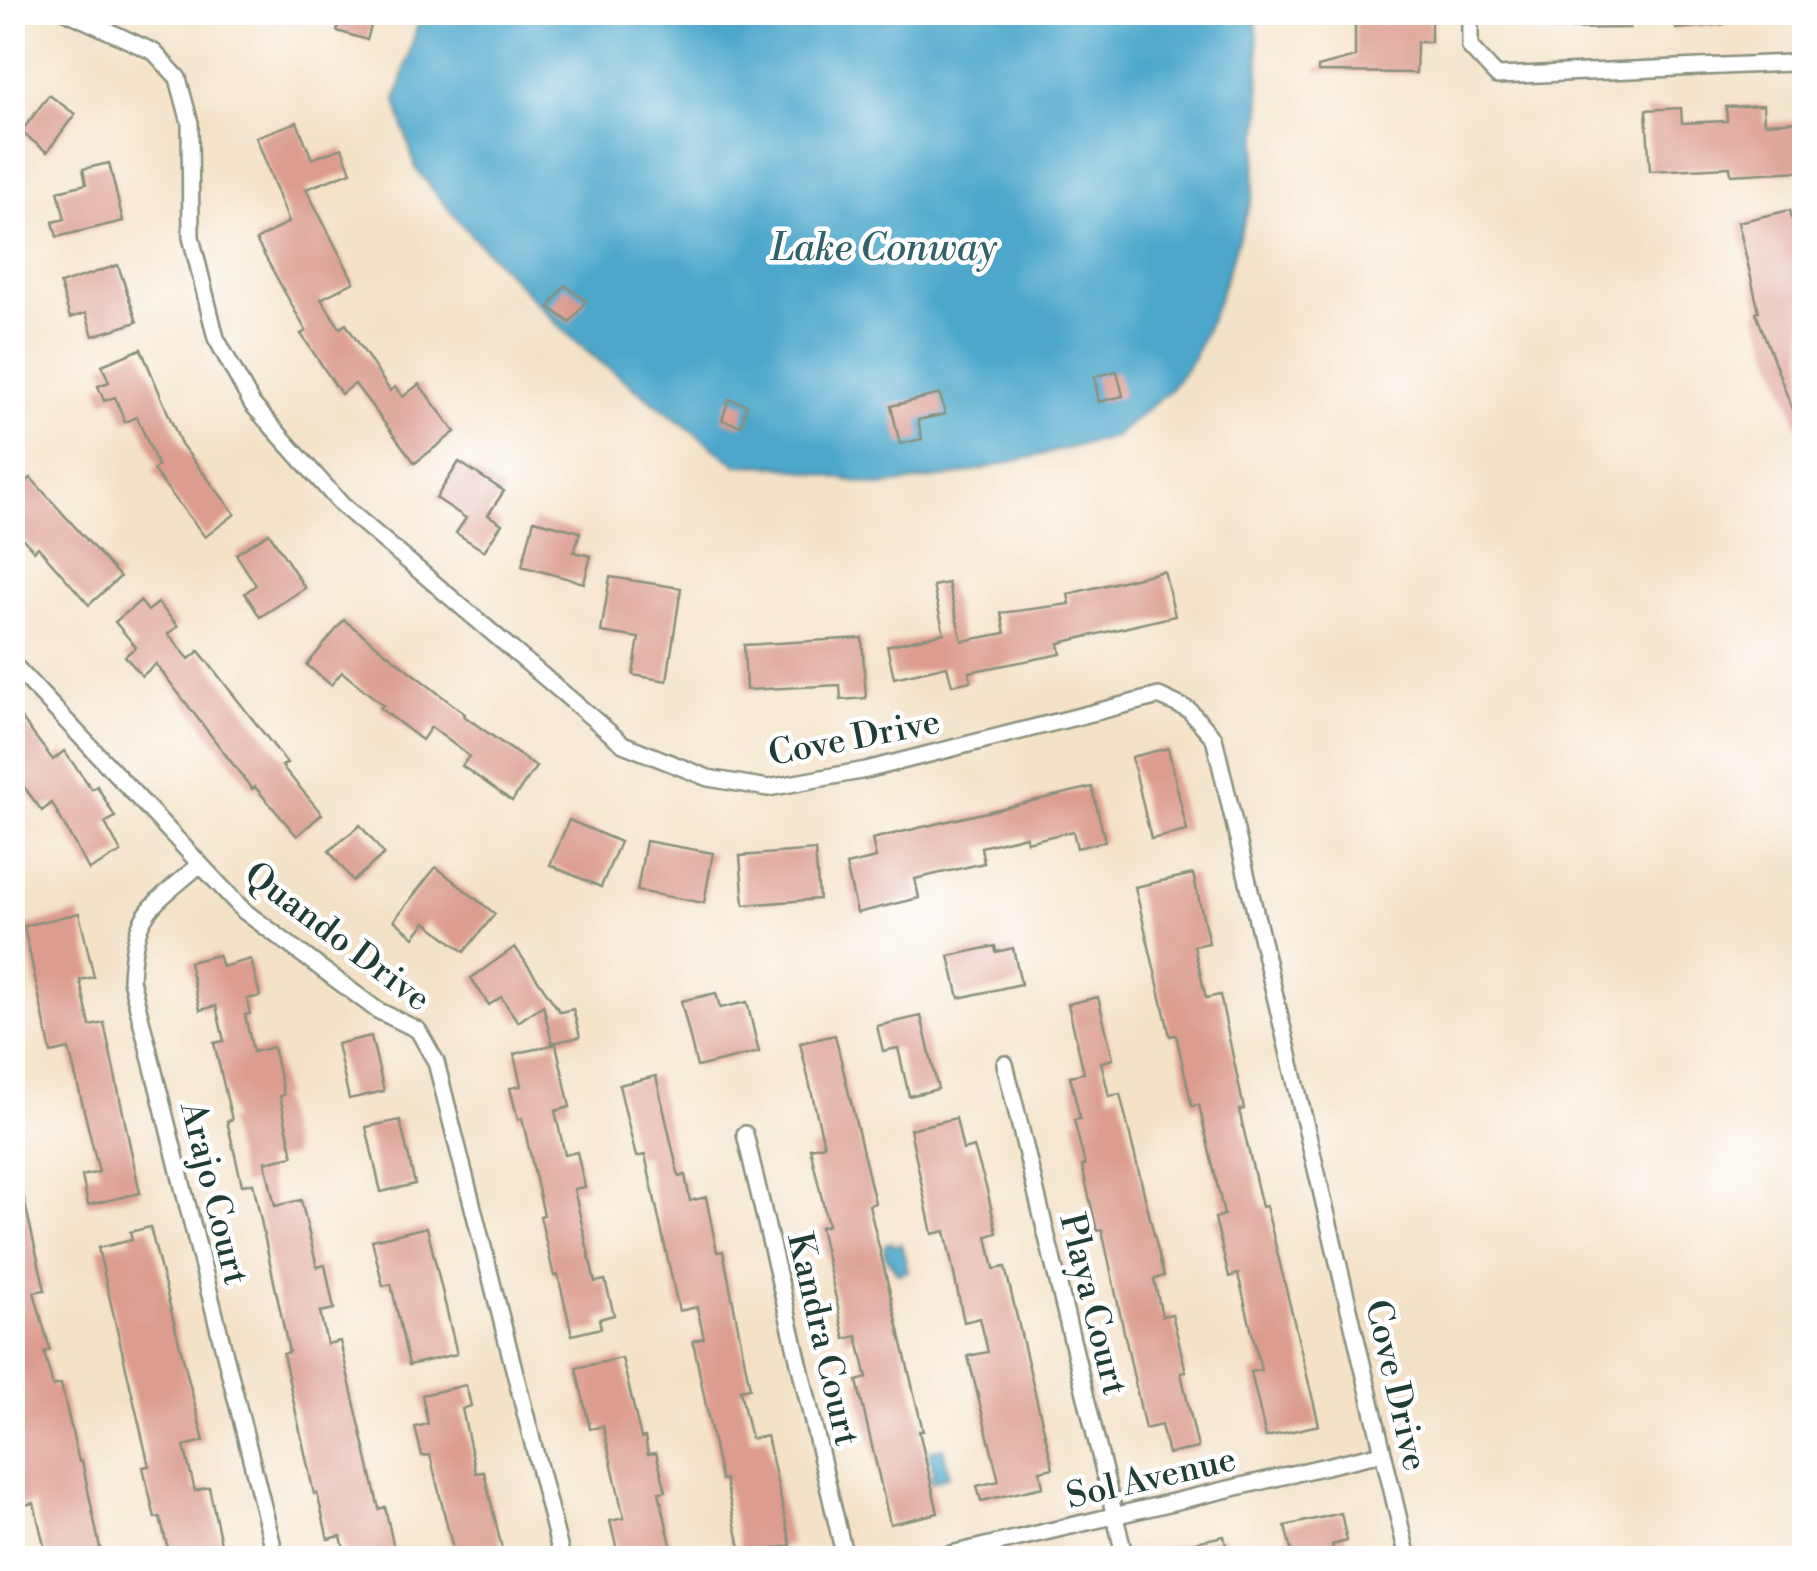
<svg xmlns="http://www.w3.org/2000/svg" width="1817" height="1571" font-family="'Libre Bodoni',serif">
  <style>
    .water { fill: #4ea7cb; stroke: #367280; stroke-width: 2.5 }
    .building { fill: #dc9c8f }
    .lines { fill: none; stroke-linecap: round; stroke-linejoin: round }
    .street-casing { stroke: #8a907e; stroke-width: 20 }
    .street { stroke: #fff; stroke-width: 15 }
    .labels { text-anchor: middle; stroke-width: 9; stroke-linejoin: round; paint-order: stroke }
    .street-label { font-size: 35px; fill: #1f3d34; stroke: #fff }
    .water-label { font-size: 38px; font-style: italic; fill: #2f6269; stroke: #fff }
  </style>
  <rect width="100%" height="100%" fill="#fff"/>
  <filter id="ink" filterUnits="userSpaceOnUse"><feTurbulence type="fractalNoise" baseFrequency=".01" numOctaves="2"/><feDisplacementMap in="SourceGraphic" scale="20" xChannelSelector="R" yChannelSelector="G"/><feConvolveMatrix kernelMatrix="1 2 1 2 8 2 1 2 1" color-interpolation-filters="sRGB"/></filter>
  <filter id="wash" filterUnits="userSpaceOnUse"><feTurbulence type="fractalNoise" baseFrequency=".0048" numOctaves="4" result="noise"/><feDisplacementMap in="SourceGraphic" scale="40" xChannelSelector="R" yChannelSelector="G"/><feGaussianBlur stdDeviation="2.25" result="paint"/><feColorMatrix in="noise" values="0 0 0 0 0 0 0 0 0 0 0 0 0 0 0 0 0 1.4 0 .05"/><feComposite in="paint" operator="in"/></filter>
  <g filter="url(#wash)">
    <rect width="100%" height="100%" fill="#f4e2c8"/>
    <!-- water -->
    <g class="water">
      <path d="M1256,12L1261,112L1252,198L1216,306L1192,360L1170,390L1114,437L953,476L878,486L780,466L737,465L589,353L557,324L461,224L416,169L396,101L421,13Z"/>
      <path d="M892,1242L894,1246L901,1244L908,1271L898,1274L885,1255V1244Z"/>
      <path d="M943,1448L949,1475L931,1483L929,1476L934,1474L929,1451Z"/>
    </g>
    <g id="blocks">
      <!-- building -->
      <g class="building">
        <path d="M342,12H375L367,40L337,31Z"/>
        <path d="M1355,12H1431V42H1417L1416,73L1318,72V67L1355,57Z"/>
        <path d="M1551,12H1629L1630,28L1552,29Z"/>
        <path d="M1675,12H1724V24L1676,29Z"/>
        <path d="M49,95L75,114L47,152L21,132Z"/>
        <path d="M1763,105L1764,123L1799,121L1802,171L1731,175L1730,167L1650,171L1646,110L1681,108L1682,123L1727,121L1726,107Z"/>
        <path d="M297,122L312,159L342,148L351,172L306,189L354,282L321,299L340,328L346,324L390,391L395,387L403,397L419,384L455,432L415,463L355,384L341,394L301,334L306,331L256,240L289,222L256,137Z"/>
        <path d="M109,163L123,221L57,237L53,222L65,219L58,191L86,184L83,169Z"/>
        <path d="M1790,210L1794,229L1802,227L1804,238L1803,438L1756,313L1759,312L1738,222Z"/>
        <path d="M118,265L137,322L93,336L86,313L70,318L60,284Z"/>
        <path d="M565,285L586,301L570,323L549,307Z"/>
        <path d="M141,349L181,444L235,514L205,537L153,470L158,466L137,417L125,422L115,397L104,401L98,386L109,382L102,365Z"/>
        <path d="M1117,371L1123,396L1099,402L1094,377Z"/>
        <path d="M940,394L945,414L918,420L922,439L900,444L891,406Z"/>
        <path d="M729,399L747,405L741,426L722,420Z"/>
        <path d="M459,462L504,491L488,515L502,524L484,551L456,533L466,518L436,498Z"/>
        <path d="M31,478L120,577L89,605L38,547L34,551L12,527V494Z"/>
        <path d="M534,520L580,532L574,552L591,556L584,583L522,566Z"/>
        <path d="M269,533L305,588L260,617L245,593L256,585L236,554Z"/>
        <path d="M1164,571L1175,616L1059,643L1061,654L969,672L971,681L952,685L947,666L894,678L887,646L944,633L933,586L948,583L962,641L1005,633L1001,613L1070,604L1068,594Z"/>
        <path d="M610,577L681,588L667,681L633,675L639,638L601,632Z"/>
        <path d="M140,601L148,611L158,603L178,626L168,634L189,659L199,651L287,763L282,766L322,814L297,836L255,787L252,789L156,664L142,676L125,656L136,647L115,622Z"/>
        <path d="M344,620L465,714L464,716L536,767L512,801L462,766L469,756L431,727L422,740L380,708L383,705L342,672L331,685L307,665Z"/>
        <path d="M862,638L866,698L841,700L840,685L746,690L744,645Z"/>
        <path d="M12,706L53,760L64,751L92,789L97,786L115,817L105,823L121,852L89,870L52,803L42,811L12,771Z"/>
        <path d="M1168,748L1187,831L1151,839L1132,757Z"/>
        <path d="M1092,787L1105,841L1077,848L1073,831L1027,842L1026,836L981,847L984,863L915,879L919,898L857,913L846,865L876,858L872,839Z"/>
        <path d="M569,820L620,842L601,887L550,865Z"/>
        <path d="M360,825L384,854L353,881L329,851Z"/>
        <path d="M646,841L713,853L704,903L637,891Z"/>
        <path d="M815,850L819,899L744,905L740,856Z"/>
        <path d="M436,867L495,914L464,952L426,922L414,937L394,920Z"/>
        <path d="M1193,874L1209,943L1194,946L1206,998L1220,995L1244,1109L1239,1110L1262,1207L1266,1206L1319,1425L1266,1437L1251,1372L1261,1370L1238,1274L1229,1277L1215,1218L1224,1215L1199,1105L1192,1106L1176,1035L1170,1036L1135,887Z"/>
        <path d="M79,913L94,977L80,980L90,1026L104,1023L140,1193L88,1205L82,1176L99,1172L69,1049L51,1053L24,926Z"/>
        <path d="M995,946L996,952L1013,948L1021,984L959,998L949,956Z"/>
        <path d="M515,947L560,1012L573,1009L580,1037L552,1043L543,1005L518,1022L501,997L489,1005L471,978Z"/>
        <path d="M218,955L222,967L251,959L260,996L247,999L250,1014L245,1015L253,1052L273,1047L284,1095L280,1096L293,1156L265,1162L275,1206L301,1200L317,1267L325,1265L334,1309L320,1312L327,1344L340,1341L379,1509L385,1507L396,1558H346L341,1536L328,1539L317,1493L314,1494L283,1354L289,1352L253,1183L242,1185L227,1121L232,1120L214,1043L224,1041L216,1006L200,1010L189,962Z"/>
        <path d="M716,993L720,1008L747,1002L759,1052L697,1067L681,1001Z"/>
        <path d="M1098,997L1113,1059L1101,1062L1109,1096L1120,1094L1164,1276L1154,1279L1162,1316L1172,1314L1186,1372L1181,1373L1198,1448L1168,1454L1161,1425L1145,1429L1102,1230L1097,1231L1082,1166L1085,1165L1074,1120L1080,1119L1070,1076L1084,1073L1068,1004Z"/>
        <path d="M921,1016L938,1089L909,1096L898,1048L883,1051L877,1026Z"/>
        <path d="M835,1035L875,1203L869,1205L923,1431H919L938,1513L890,1524L857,1381L867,1378L857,1336L845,1339L820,1227L828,1225L810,1148L824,1145L800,1043Z"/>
        <path d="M371,1036L384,1091L349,1099L337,1044Z"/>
        <path d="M556,1044L570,1107L555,1111L565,1155L577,1152L585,1187L574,1189L595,1282L605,1280L614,1315L599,1319L601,1328L572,1335L558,1275L554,1276L540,1216L544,1215L522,1118L518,1120L510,1088L521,1086L514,1054Z"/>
        <path d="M656,1076L679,1177L685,1175L690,1201L706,1197L717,1252L723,1251L750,1388L740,1390L751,1439L767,1436L791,1545L742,1556L725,1479L721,1480L693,1341L704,1338L697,1307L679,1311L645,1155L636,1157L619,1085Z"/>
        <path d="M956,1118L963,1150L974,1147L987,1190L997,1233L987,1236L994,1269L1005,1267L1053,1468L1040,1471L1043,1487L981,1501L977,1486L999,1481L968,1356L988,1352L980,1318L964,1322L945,1231L932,1234L910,1129Z"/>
        <path d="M400,1120L415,1184L381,1192L366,1127Z"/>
        <path d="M19,1178L45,1290L34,1292L50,1350L44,1352L53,1386L61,1384L79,1462L82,1461L102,1558H47L34,1503L19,1506L12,1479V1179Z"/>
        <path d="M150,1227L204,1441L184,1446L195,1491L209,1487L224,1558H170L160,1517L155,1518L143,1467L149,1466L98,1248L132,1240L130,1232Z"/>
        <path d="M427,1227L457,1354L409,1365L391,1284L383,1286L372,1240Z"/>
        <path d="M622,1358L641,1438L645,1437L648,1454L656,1453L666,1491L659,1492L674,1558H636L634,1550L618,1554L610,1521L624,1518L603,1426L590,1429L576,1368Z"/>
        <path d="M466,1385L471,1406L462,1409L476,1473L484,1472L504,1558H455L430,1455L422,1456L415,1427L428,1424L422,1395Z"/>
        <path d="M1341,1513L1347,1541L1332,1545L1335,1558H1293L1285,1526Z"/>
        <path d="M1224,1536L1229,1558H1153L1152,1551Z"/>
      </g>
    </g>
  </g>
  <g filter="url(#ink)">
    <use href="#blocks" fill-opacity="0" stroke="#8a907e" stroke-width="2.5"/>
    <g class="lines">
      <!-- street casing -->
      <g class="street-casing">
        <g id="street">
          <path d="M67,12L154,52L178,78L190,123L191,237L216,338L252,404L342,505L623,744L708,778L768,788L866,770L1159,696L1189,710L1214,738L1408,1558"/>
          <path d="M1470,12V47L1497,76L1790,63L1804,68"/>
          <path d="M12,663L244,911L377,1010L418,1030L436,1062L562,1558"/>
          <path d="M199,865C150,908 134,910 131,980L276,1558"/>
          <path d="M1005,1064L1125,1558"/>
          <path d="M745,1134L845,1558"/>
          <path d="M934,1558L1382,1453"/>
        </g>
      </g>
      <!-- street -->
      <use href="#street" class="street"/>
    </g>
  </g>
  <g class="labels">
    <!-- street labels -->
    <g class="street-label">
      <text transform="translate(854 737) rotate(-11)" y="12">Cove Drive</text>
      <text transform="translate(338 936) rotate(37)" y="12">Quando Drive</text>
      <text transform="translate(215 1193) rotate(76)" y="12">Arajo Court</text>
      <text transform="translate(1094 1304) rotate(76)" y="12">Playa Court</text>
      <text transform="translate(824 1339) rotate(77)" y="12">Kandra Court</text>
      <text transform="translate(1397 1385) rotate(77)" y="12">Cove Drive</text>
      <text transform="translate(1151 1477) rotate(-13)" y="12">Sol Avenue</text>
    </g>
    <!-- water labels -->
    <g class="water-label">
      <text x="884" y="260">Lake Conway</text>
    </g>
  </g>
  <!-- margin -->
  <rect width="1817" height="1571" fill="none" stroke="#fff" stroke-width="50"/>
</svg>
